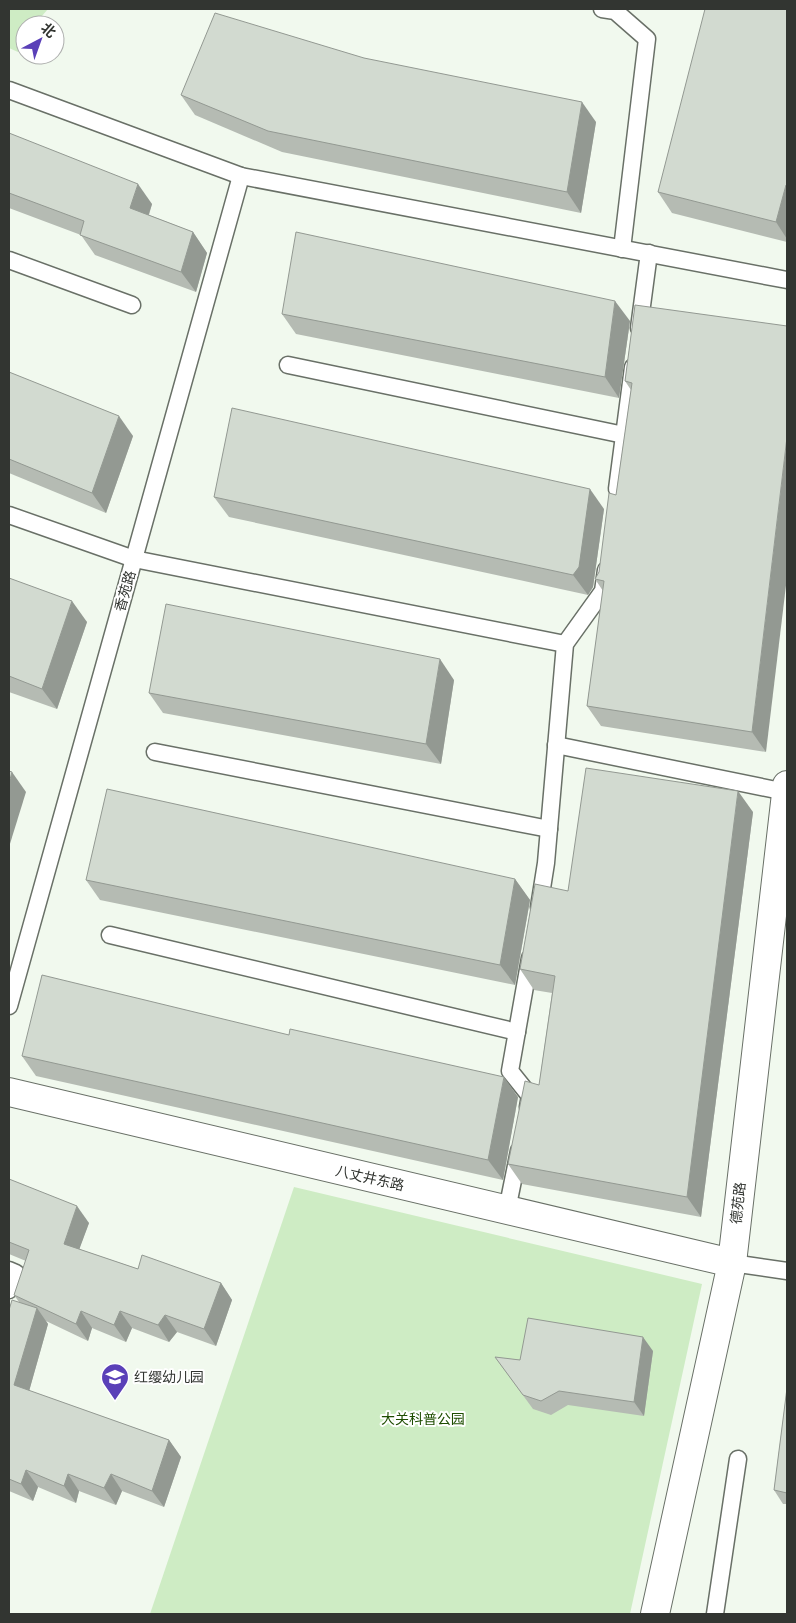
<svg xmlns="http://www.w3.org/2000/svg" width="796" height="1623" font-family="Inter,'Noto Sans SC',sans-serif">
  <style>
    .green { fill: #ceecc4 }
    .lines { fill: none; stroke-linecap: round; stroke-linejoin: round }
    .lane-casing { stroke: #697067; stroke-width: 19 }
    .street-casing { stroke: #697067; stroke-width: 30 }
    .lane { stroke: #fff; stroke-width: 16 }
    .street { stroke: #fff; stroke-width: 28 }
    .wall { fill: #b5bbb3 }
    .shaded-wall { fill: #939992 }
    .building { fill: #d2dad0; stroke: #939992 }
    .labels { text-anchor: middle; stroke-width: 4; stroke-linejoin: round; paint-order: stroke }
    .street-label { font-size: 14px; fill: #323531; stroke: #fff }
    .poi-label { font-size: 14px; fill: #323531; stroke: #fff; text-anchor: start }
    .park-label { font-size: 14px; fill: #1e4d01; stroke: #fff }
  </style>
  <rect width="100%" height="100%" fill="#f1f9ee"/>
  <!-- green -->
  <g class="green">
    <path d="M9,9H48L34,25H25V40L18,52L9,48Z"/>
    <path d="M294,1187L702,1284L630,1614H150Z"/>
  </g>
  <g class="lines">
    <!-- lane casing -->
    <g class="lane-casing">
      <g id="lane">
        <path d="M602,9L615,11L647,39L622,249"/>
        <path d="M9,90L241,176L787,280"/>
        <path d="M9,260L132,305"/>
        <path d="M639,328L649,253"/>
        <path d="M288,365L624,435"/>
        <path d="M617,489L633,367"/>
        <path d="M9,515L134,559L565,644"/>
        <path d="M556,745L786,792"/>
        <path d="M155,752L549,829"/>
        <path d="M539,907L546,863L565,644L603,591L606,570"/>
        <path d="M110,935L517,1032"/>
        <path d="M9,1006L241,176"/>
        <path d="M528,1107L530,1096L510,1071L530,958"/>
        <path d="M507,1210L519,1151"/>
        <path d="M732,1263L787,1271"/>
        <path d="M9,1270L16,1273L9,1290"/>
        <path d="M715,1614L738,1459"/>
      </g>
    </g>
    <!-- street casing -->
    <g class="street-casing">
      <g id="street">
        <path d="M9,1092L732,1263"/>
        <path d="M655,1614L732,1263L787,785"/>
      </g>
    </g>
    <!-- lane -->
    <use href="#lane" class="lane"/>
    <!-- street -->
    <use href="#street" class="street"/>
  </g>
  <!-- wall -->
  <g class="wall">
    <path d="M787,9V242L672,213L658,192Z"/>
    <path d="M364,58L596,122L581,213L282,152L195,115L181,95Z"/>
    <path d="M9,133L152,204L149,215L193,232L207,253L196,292L95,255L81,235L9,208Z"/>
    <path d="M635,305L766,752L601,726L587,706L603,591L595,579L599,572L616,495L631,390L625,381Z"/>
    <path d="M282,314L630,321L619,398L296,334Z"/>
    <path d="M9,372L133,436L106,513L9,473Z"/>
    <path d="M214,497L604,509L593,587L588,595L229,517Z"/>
    <path d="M9,578L87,622L57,709L9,692Z"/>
    <path d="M454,680L441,764L163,713L149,693Z"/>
    <path d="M753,812L701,1217L522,1184L508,1164L539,1085L552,993L534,990L520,969L568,891Z"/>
    <path d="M515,879L530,900L515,985L100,900L86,880Z"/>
    <path d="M22,1056L518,1097L503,1180L36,1076Z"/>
    <path d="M9,1179L89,1223L79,1249L138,1269L221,1283L232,1300L216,1346L177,1332L169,1342L132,1328L126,1342L92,1328L88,1341L46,1321L48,1324L29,1391L169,1440L181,1457L164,1507L122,1491L116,1505L79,1491L76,1503L38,1487L33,1501L9,1491V1310L19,1302L14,1295L26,1261L9,1254Z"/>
    <path d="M653,1351L644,1416L568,1405L551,1415L533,1409L495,1357L520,1360Z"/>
    <path d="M787,1388V1504H783L774,1490Z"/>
  </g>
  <!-- shaded-wall -->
  <g class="shaded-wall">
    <path d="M582,102L596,122L581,213L567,192Z"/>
    <path d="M138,184L152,204L144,229L130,208Z"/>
    <path d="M786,185L787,187V239L776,222Z"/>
    <path d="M193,232L207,253L196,292L181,272Z"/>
    <path d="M615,301L630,321L619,398L605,377Z"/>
    <path d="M119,416L133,436L106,513L92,493Z"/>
    <path d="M787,437V577L766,752L752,732Z"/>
    <path d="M590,489L604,509L593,587L588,595L573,575Z"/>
    <path d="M72,601L87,622L57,709L42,689Z"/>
    <path d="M440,659L454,680L441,764L426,744Z"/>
    <path d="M12,772L26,792L9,847V783Z"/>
    <path d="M738,791L753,812L701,1217L687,1197Z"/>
    <path d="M515,879L530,900L515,985L500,965Z"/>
    <path d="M504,1077L518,1097L503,1180L488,1160Z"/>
    <path d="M77,1206L89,1223L75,1261L64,1244Z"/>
    <path d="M221,1283L232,1300L216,1346L204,1329Z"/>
    <path d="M37,1308L48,1324L26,1402L14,1385Z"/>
    <path d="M81,1311L92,1328L88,1341L76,1324Z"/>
    <path d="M120,1311L132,1328L126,1342L114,1325Z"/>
    <path d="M165,1315L177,1332L169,1342L158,1325Z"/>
    <path d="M643,1337L653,1351L644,1416L634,1402Z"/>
    <path d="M169,1440L181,1457L164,1507L152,1491Z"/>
    <path d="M26,1470L38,1487L33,1501L21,1484Z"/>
    <path d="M68,1474L79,1491L76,1503L64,1486Z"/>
    <path d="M111,1474L122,1491L116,1505L104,1488Z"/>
  </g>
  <!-- building -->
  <g class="building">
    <path d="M705,9H787V186L786,185L776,222L658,192Z"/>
    <path d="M215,13L364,58L582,102L567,192L268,131L181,95Z"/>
    <path d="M9,133L138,184L130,208L193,232L181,272L80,235L84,221L9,193Z"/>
    <path d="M296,232L615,301L605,377L282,314Z"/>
    <path d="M635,305L787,326V437L752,732L587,706L604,581L595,579L599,572L609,493L616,495L632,383L625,381Z"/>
    <path d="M9,372L119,416L92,493L9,459Z"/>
    <path d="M232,408L590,489L579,567L573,575L214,497Z"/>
    <path d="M9,578L72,601L42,689L9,676Z"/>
    <path d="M166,604L440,659L426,744L149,693Z"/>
    <path d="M586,768L738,791L687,1197L508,1164L525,1081L539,1085L555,976L520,969L535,884L568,891Z"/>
    <path d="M9,771L12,772L9,783Z"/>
    <path d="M107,789L515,879L500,965L86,880Z"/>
    <path d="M42,975L289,1035L290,1029L504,1077L488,1160L22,1056Z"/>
    <path d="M9,1179L77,1206L64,1244L138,1269L142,1255L221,1283L204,1329L165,1315L158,1325L120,1311L114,1325L81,1311L76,1324L14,1295L29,1250L9,1242Z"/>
    <path d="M12,1300L37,1308L14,1385L169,1440L152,1491L111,1474L104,1488L68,1474L64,1486L26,1470L21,1484L9,1479V1310Z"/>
    <path d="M528,1318L643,1337L634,1402L559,1391L541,1401L523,1395L495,1357L520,1360Z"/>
    <path d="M787,1388V1493L774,1490Z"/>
  </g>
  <!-- icons -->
  <defs>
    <g id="school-pin" transform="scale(1.4375)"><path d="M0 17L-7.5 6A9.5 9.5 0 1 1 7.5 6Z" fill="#5a40b8" stroke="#fff"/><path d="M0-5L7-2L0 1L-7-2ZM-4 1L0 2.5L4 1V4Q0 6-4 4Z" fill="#fff"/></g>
  </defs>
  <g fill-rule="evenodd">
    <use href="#school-pin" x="115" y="1377"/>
  </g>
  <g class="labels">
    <!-- street labels -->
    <g class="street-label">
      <text transform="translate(125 591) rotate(-74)" y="5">香苑路</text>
      <text transform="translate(370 1178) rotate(13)" y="5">八丈井东路</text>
      <text transform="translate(738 1203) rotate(-84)" y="5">德苑路</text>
    </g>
    <!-- poi labels -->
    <g class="poi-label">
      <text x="134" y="1382">红缨幼儿园</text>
    </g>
    <!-- park labels -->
    <g class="park-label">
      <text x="423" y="1424">大关科普公园</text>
    </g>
  </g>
  <!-- border -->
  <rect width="796" height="1623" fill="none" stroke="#323531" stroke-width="20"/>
  <!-- north arrow -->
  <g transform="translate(40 40) rotate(41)"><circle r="24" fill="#ffffff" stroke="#adaead"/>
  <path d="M0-4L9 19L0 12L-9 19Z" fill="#5a40b8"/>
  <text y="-8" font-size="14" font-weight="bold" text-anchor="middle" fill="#323531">北</text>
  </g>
</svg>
